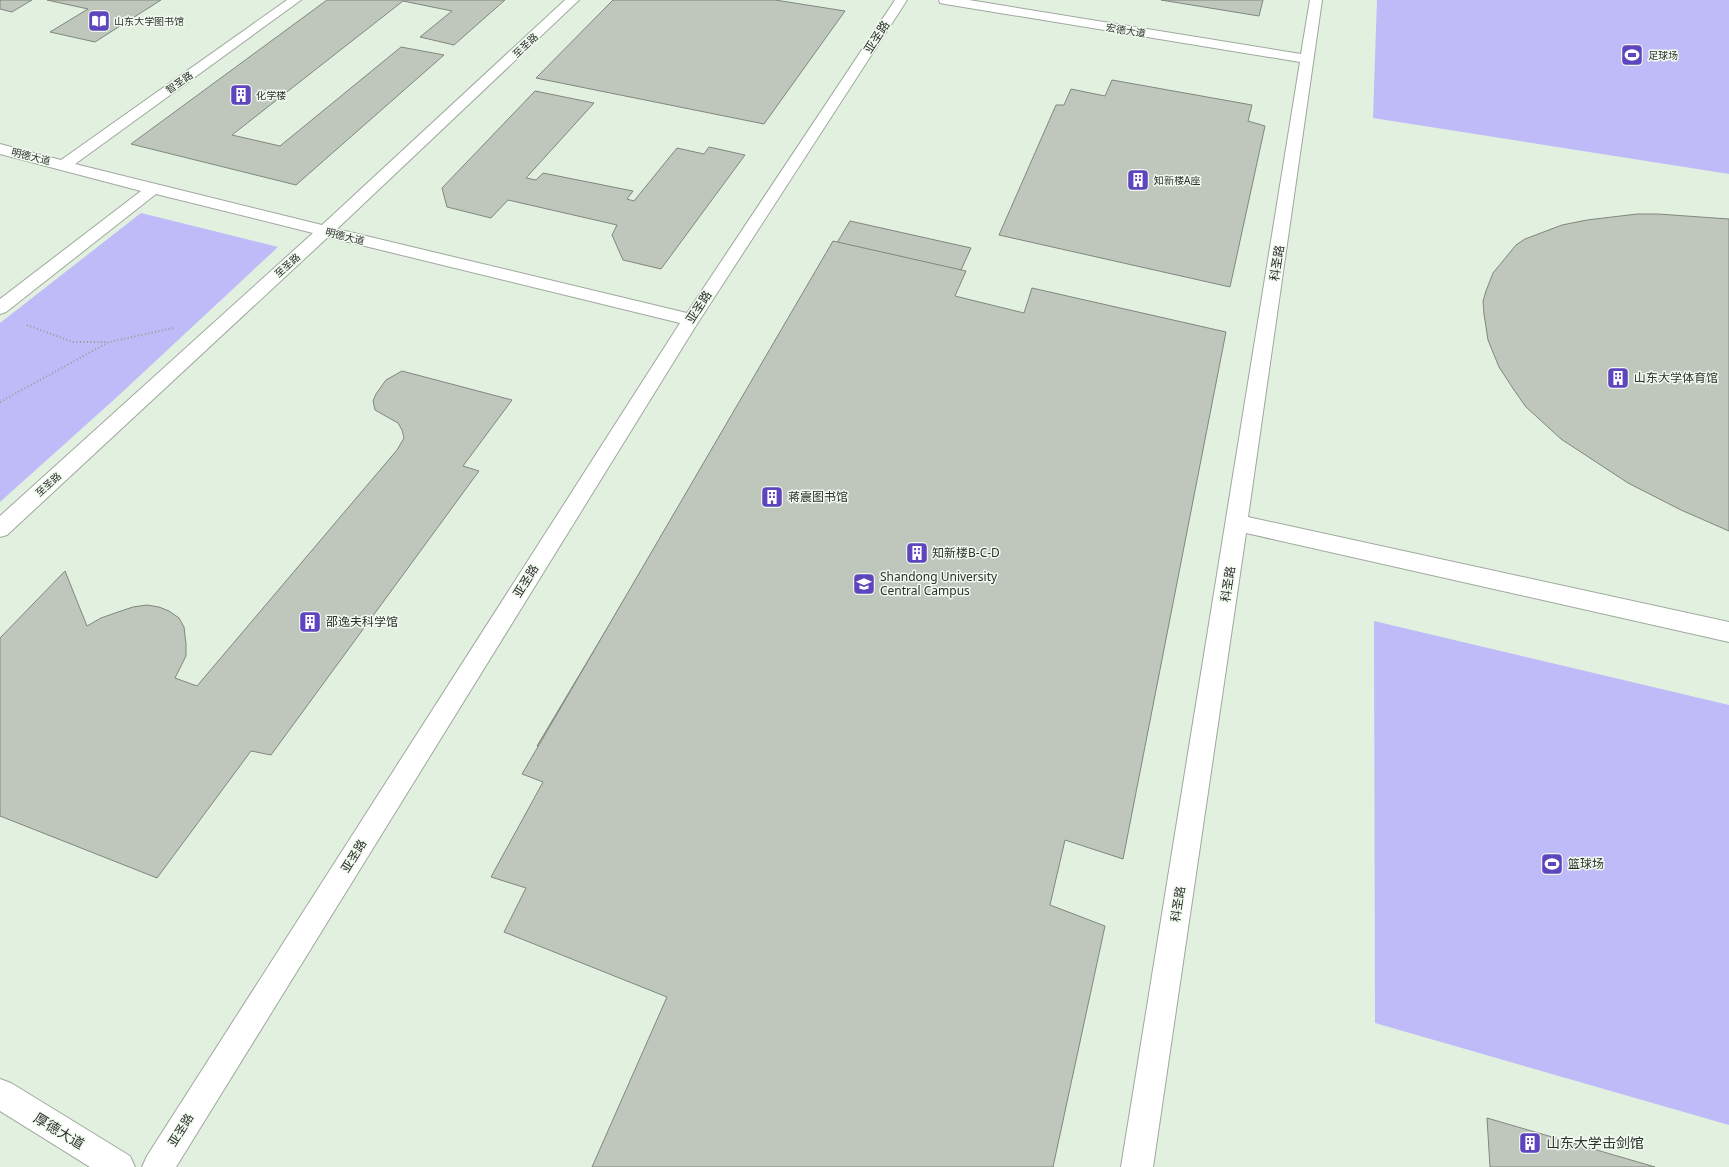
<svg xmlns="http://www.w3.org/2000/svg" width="1729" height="1167" font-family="'Noto Sans','Noto Sans SC',sans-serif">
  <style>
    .built { fill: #e2f0e0 }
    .green { fill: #bfbbf8 }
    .building { fill: #bfc7bd; stroke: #80877e }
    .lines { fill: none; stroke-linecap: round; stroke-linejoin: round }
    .service-casing { stroke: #9fa89e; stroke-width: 2 }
    .path { stroke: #969c94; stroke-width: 2; stroke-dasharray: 1 2.5; stroke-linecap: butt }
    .service { fill: #fff; fill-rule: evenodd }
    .labels { text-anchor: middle; stroke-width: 3; stroke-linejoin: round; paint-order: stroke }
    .far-poi-label { font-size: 10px; fill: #2c302c; stroke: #f1faef; text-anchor: start }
    .far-street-label { font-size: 10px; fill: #2c302c; stroke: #f1faef }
    .street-label { font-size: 12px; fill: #2c302c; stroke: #f1faef }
    .poi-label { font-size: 12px; fill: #2c302c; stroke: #f1faef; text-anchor: start }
    .near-street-label { font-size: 14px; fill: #2c302c; stroke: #f1faef }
    .near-poi-label { font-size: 14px; fill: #2c302c; stroke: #f1faef; text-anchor: start }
  </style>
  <rect width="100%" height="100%" fill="#f1faef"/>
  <!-- built -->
  <rect class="built" x="0" y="0" width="1729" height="1167"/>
  <!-- green -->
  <g class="green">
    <path d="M1377,0H1729V174L1373,118Z"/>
    <path d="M141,213L278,247L117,397L0,502V323Z"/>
    <path d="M1374,621L1729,705V1125L1375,1023Z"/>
  </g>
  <!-- building -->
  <g class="building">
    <path d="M0,0H32L12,12L0,9Z"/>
    <path d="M47,0H161L95,42L50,32L88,9Z"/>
    <path d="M327,0H505L454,45L420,37L452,11L403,1L232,135L280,146L401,47L444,55L296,185L131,144Z"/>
    <path d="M613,0H775L845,11L764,124L536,78Z"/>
    <path d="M1161,0H1263L1259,16Z"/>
    <path d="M1112,80L1252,105L1248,121L1265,126L1230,287L999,235L1056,105H1064L1071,89L1105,96Z"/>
    <path d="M535,91L594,103L526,178L536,180L543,173L633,191L627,199L634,201L677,148L704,154L709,147L745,155L661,269L623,260L612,235L617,225L508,200L491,218L447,207L442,188Z"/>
    <path d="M1637,214H1658L1729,219V531L1681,510L1628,483L1561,439L1526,407L1514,390L1499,367L1488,340L1484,314L1483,301L1486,291L1493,273L1516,245L1525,239L1562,225L1587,220Z"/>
    <path d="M850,221L971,248L713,816L537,746Z"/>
    <path d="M833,241L966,271L955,296L1024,313L1032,288L1226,332L1123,859L1065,840L1050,905L1105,926L1053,1167H592L667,997L504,932L526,888L491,877L543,782L522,774Z"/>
    <path d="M402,371L512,400L463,466L479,471L271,755L251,751L157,878L0,816V638L65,571L87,626L101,618L118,612L133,607L147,605L159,607L169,611L179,618L184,627L186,644V656L175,678L197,686L397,450L404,438L402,430L398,423L375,410L373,401L376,394L386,380Z"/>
    <path d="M1487,1118L1655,1167H1490Z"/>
  </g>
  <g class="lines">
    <!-- service casing -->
    <g class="service-casing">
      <g id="service">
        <path d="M287,0H301L75,164L322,225L565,0H579L337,229L687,313L895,0H907L697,324L176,1167H142L147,1156L680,323L328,237L7,535L0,537V516L313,233L156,194L6,312L0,314V299L141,191L0,154V144L61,160Z"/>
        <path d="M939,0H969L1301,54L1310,0H1322L1248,517L1729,622V642L1246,533L1153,1167H1121L1300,62L945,4L940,3Z"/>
        <path d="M0,1079L11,1083L130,1156L135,1167H90L0,1111Z"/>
      </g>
    </g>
    <!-- path -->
    <g class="path">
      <path d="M27,325L73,342H107"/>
      <path d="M0,402L109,342L173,328"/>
    </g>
    <!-- service -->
    <use href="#service" class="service"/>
  </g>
  <!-- icons -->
  <defs>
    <g id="library-square" transform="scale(1.15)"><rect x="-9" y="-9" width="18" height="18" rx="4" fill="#5e45be" stroke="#f1faef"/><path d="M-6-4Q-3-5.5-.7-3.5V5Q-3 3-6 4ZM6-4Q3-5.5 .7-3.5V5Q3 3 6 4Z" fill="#fff"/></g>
    <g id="stadium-square" transform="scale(1.15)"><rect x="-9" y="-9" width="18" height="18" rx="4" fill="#5e45be" stroke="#f1faef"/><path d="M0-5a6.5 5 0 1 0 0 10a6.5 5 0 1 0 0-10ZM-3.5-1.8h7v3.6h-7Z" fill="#fff"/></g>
    <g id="building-square" transform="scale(1.15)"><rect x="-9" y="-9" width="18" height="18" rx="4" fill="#5e45be" stroke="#f1faef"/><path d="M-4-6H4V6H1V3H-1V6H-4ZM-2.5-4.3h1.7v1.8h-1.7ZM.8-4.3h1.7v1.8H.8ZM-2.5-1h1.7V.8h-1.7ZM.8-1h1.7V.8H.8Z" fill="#fff"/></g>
    <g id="university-square" transform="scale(1.15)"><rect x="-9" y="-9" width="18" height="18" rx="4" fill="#5e45be" stroke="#f1faef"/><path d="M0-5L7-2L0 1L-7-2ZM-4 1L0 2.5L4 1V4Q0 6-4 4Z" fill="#fff"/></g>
  </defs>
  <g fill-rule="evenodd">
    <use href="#library-square" x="99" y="21"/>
    <use href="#stadium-square" x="1632" y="55"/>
    <use href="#building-square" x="241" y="95"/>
    <use href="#building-square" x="1138" y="180"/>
    <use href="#building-square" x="1618" y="378"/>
    <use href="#building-square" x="772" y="497"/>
    <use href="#building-square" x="917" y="553"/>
    <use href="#university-square" x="864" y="584"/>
    <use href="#building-square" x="310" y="622"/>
    <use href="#stadium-square" x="1552" y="864"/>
    <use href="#building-square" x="1530" y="1143"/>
  </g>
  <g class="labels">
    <!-- far-poi labels -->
    <g class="far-poi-label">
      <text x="114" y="25">山东大学图书馆</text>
      <text x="1648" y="59">足球场</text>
      <text x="256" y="99">化学楼</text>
      <text x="1154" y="184">知新楼A座</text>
    </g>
    <!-- far-street labels -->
    <g class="far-street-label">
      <text transform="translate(1126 30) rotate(9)" y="4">宏德大道</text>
      <text transform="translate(525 45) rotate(-43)" y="4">至圣路</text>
      <text transform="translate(179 82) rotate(-35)" y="4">智圣路</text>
      <text transform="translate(31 156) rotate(14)" y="4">明德大道</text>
      <text transform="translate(345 236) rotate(14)" y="4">明德大道</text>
      <text transform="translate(287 265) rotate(-42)" y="4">至圣路</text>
      <text transform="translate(48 484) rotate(-42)" y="4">至圣路</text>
    </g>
    <!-- street labels -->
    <g class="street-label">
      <text transform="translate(877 37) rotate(-57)" y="4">亚圣路</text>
      <text transform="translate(1277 263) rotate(-81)" y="4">科圣路</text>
      <text transform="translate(699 307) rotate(-57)" y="4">亚圣路</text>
      <text transform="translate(526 581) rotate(-58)" y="4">亚圣路</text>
      <text transform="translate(1228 584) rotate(-81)" y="4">科圣路</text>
      <text transform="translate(354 856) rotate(-58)" y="4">亚圣路</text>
      <text transform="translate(1178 904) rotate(-81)" y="4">科圣路</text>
      <text transform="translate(181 1130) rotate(-58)" y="4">亚圣路</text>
    </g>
    <!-- poi labels -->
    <g class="poi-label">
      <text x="1634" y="382">山东大学体育馆</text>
      <text x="788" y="501">蒋震图书馆</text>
      <text x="932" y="557">知新楼B-C-D</text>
      <text x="880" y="581">Shandong University<tspan x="880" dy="14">Central Campus</tspan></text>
      <text x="326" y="626">邵逸夫科学馆</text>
      <text x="1568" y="868">篮球场</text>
    </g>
    <!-- near-street labels -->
    <g class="near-street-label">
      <text transform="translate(59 1131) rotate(31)" y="5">厚德大道</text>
    </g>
    <!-- near-poi labels -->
    <g class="near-poi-label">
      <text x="1546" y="1148">山东大学击剑馆</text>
    </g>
  </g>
</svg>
